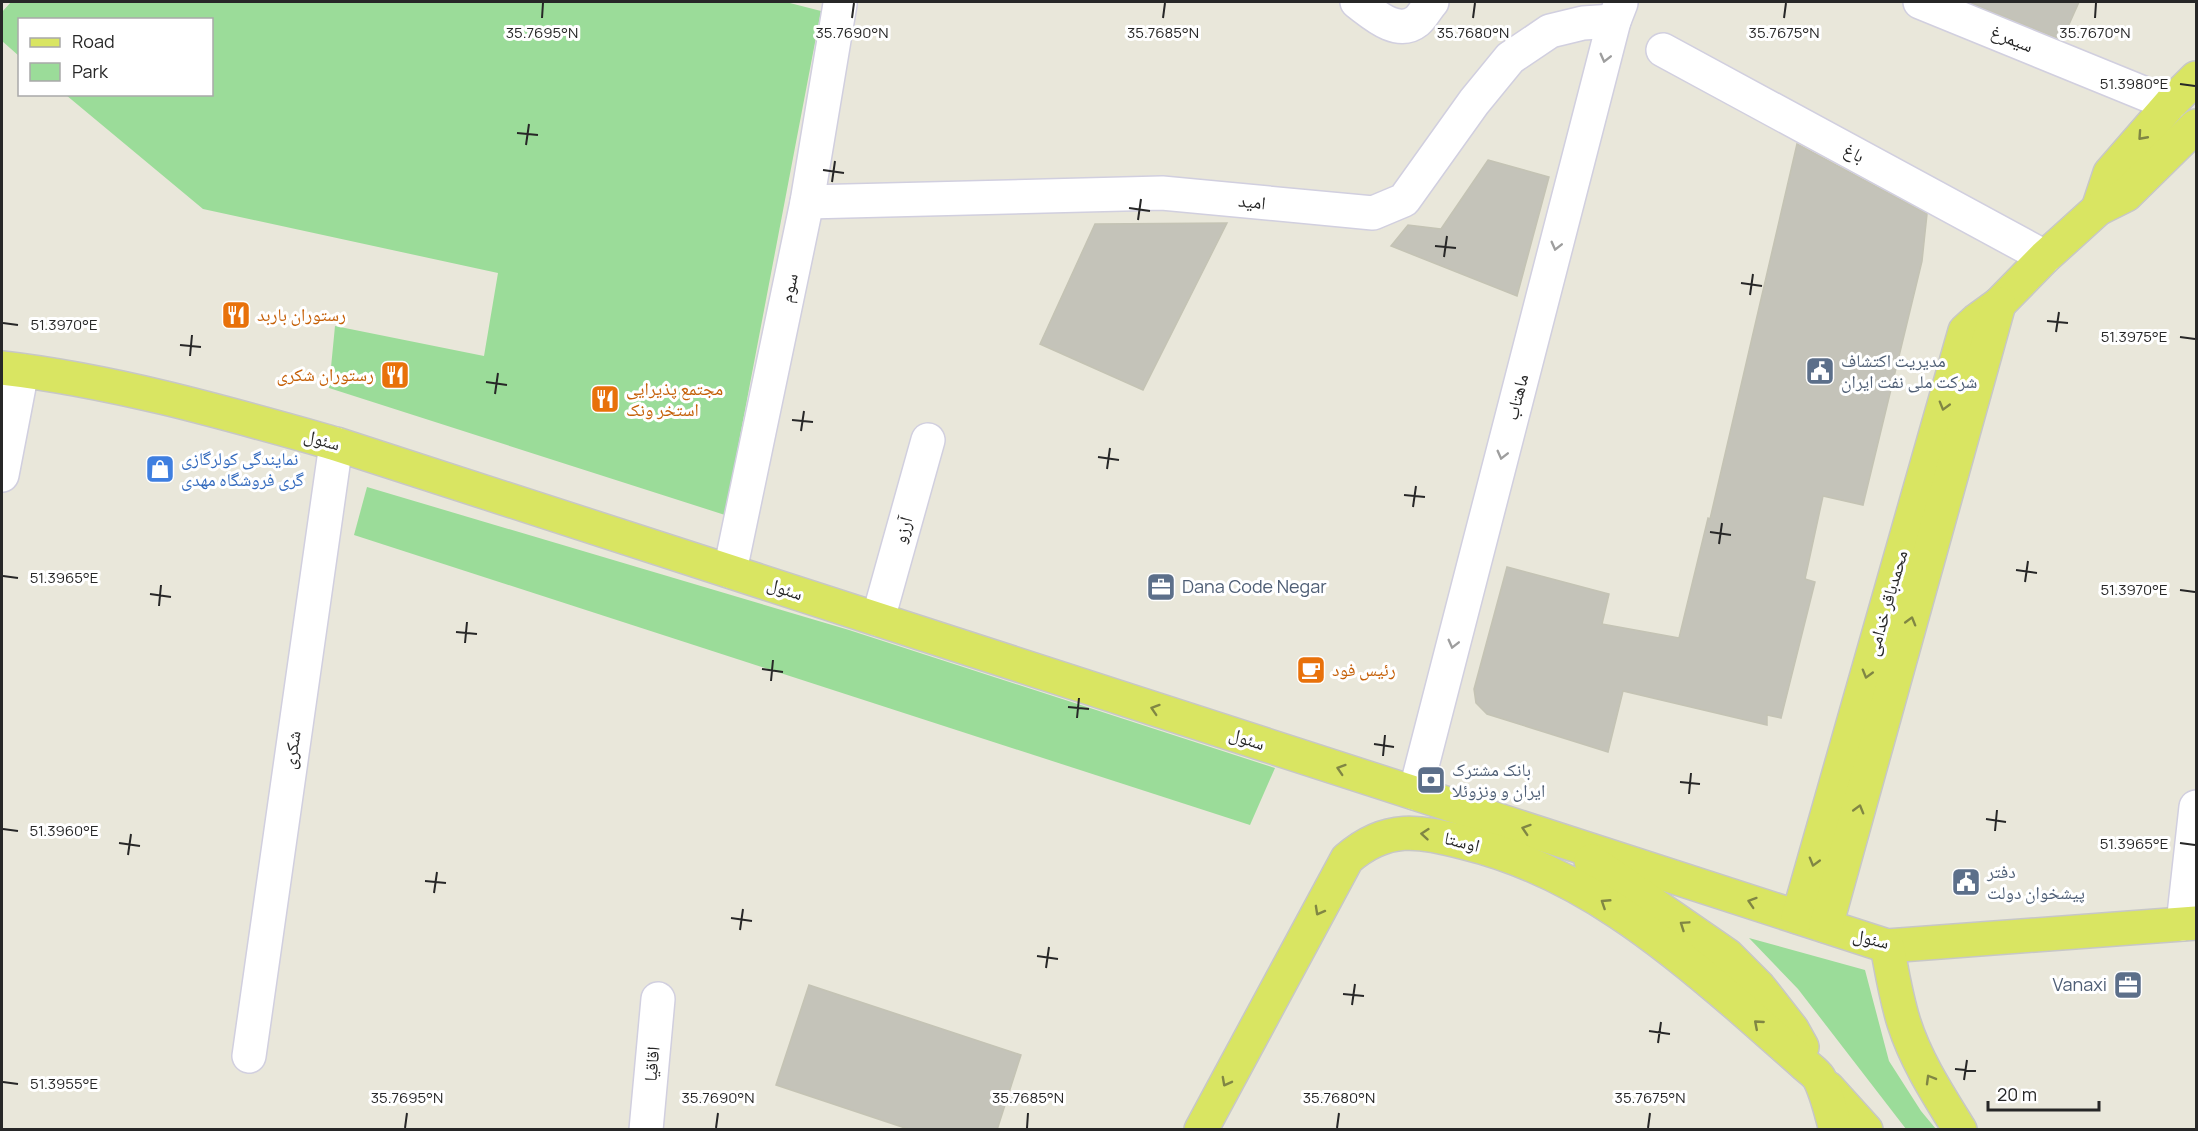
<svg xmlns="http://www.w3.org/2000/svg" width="2198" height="1131" font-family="Manrope,'Noto Naskh Arabic',sans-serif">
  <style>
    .green { fill: #9bdc99 }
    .building { fill: #c4c3b9; stroke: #c4c3b4; stroke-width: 1.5 }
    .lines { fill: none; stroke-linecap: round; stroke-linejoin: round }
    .minor-casing { stroke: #d1cfdf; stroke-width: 36 }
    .major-casing { stroke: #c7c7c7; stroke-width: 36 }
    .minor { stroke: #fff; stroke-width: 33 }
    .major { stroke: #d9e562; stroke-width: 33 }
    .oneway { stroke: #9e9e9e }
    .oneway2 { stroke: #808644 }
    .ticks { fill: none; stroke: #272727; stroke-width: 2 }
    .labels { text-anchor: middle; stroke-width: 6; stroke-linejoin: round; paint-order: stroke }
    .street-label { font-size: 18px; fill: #272727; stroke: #fff }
    .food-label { font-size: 18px; fill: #c56008; stroke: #fff; text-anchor: start }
    .service-label { font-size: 18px; fill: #4e5e75; stroke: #fff; text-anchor: start }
    .shop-label { font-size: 18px; fill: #366cbe; stroke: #fff; text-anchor: start }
    .ticks-label { font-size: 15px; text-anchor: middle; fill: #272727; stroke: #fff; stroke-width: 6; stroke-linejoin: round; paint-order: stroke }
  </style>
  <rect width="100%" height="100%" fill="#e9e7da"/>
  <!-- green -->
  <g class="green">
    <path d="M11,2H786L821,11L725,515L329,388L335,326L484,356L498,273L203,209L66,95L212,94V20H20L19,56L2,41V12Z"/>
    <path d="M367,487L849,630L1275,768L1250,825L354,535Z"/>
    <path d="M1749,938L1865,970L1889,1061L1921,1111L1936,1129H1906L1798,989Z"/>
  </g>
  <!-- building -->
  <g class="building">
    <path d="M1968,2H2079L2062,40Z"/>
    <path d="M1797,144L1927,214L1922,261L1863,505L1823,496L1805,579L1815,582L1781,718L1767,715V725L1623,691L1608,752L1487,714L1476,703L1474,689L1507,567L1609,594L1602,624L1679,638L1708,518L1710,519Z"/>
    <path d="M1488,160L1549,177L1517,296L1391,246L1408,225L1441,229Z"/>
    <path d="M1227,223L1143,390L1040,344L1095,224Z"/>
    <path d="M809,985L1021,1055L997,1130H911L776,1085Z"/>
  </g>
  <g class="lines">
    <!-- minor casing -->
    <g class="minor-casing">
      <g id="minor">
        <path d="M1357,2C1372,13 1397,37 1417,21C1423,16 1427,7 1432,2"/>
        <path d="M1920,2L2170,104"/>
        <path d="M1663,50L2045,257"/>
        <path d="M807,202L1162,193L1373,213L1404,200L1474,102L1510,58L1550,31L1583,23L1614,21"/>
        <path d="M2,475L22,371"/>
        <path d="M730,571L807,202L840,4"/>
        <path d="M878,619L928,440"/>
        <path d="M1415,793L1614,21L1621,3"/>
        <path d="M2183,924L2196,807"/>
        <path d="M249,1056L336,444"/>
        <path d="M646,1130L658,999"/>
      </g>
    </g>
    <!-- major casing -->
    <g class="major-casing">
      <g id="major">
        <path d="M2098,209L2110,173L2170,104L2196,78"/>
        <path d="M2,368C115,381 226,413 336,444L1887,946L2196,923"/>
        <path d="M1591,861L1727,955L1759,987L1792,1029L1802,1047"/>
        <path d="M1798,917L1965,331L1977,320L1999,304L2045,257L2098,209L2126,195L2196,126"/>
        <path d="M1826,926L1999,304"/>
        <path d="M1887,946C1892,972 1896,998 1904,1023C1916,1061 1939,1096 1960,1130"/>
        <path d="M1828,1088L1866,1130"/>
        <path d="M1201,1130L1347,859C1387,824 1419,831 1466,843C1577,870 1667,943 1751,1017C1768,1032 1785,1047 1802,1062C1807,1067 1815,1072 1819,1078C1827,1093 1831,1113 1836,1130"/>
      </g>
    </g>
    <!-- minor -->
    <use href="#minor" class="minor"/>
    <!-- major -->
    <use href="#major" class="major"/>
  </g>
  <!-- one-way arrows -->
  <defs><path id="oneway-chevron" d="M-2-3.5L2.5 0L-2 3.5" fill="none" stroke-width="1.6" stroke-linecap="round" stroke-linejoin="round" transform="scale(1.5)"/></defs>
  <g class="oneway">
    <use href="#oneway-chevron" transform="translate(1605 58) rotate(104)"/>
    <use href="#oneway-chevron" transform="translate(1556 246) rotate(104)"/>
    <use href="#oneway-chevron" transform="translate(1502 455) rotate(104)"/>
    <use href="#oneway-chevron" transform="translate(1453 644) rotate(104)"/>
  </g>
  <g class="oneway2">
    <use href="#oneway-chevron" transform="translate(2142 136) rotate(132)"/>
    <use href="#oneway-chevron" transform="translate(1944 406) rotate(106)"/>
    <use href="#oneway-chevron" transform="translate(1911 621) rotate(-74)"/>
    <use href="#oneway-chevron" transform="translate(1867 674) rotate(106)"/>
    <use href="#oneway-chevron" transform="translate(1155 709) rotate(-162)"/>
    <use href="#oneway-chevron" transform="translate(1341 769) rotate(-162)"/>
    <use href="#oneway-chevron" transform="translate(1859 809) rotate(-74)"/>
    <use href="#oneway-chevron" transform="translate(1526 829) rotate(-162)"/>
    <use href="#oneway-chevron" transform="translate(1425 834) rotate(-175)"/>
    <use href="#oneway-chevron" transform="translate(1814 862) rotate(106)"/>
    <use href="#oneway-chevron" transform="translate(1752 902) rotate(-162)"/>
    <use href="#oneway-chevron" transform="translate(1605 903) rotate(-147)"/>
    <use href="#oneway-chevron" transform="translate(1319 911) rotate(119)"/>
    <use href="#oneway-chevron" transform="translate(1684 925) rotate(-146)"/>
    <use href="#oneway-chevron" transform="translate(1758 1024) rotate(-139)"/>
    <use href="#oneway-chevron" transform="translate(1930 1079) rotate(-120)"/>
    <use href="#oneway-chevron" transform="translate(1226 1082) rotate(118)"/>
  </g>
  <!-- ticks -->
  <path class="ticks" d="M542,18L543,3M852,18L854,3M1163,18L1165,3M1473,18L1475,3M1784,18L1786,3M2095,18L2096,3M2180,84L2195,86M517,133L538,135M526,145L529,124M823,170L844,173M832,182L835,161M1129,208L1150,211M1138,220L1141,199M1435,246L1456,248M1444,257L1447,236M1741,283L1762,286M1750,295L1753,274M2047,321L2068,323M3,323L18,325M2056,332L2059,312M2180,337L2195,339M180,345L201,347M190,356L192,335M486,382L507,385M495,394L498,373M792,420L813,422M801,431L804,411M1098,457L1119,460M1107,469L1110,448M1404,495L1425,497M1413,507L1416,486M1710,532L1731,535M1719,544L1722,523M2016,570L2037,573M3,576L18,578M2025,582L2028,561M2180,590L2195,592M150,594L171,597M159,606L161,585M456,632L477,634M465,643L467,622M762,669L783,672M771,681L773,660M1068,707L1089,709M1077,718L1079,698M1374,744L1394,747M1383,756L1385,735M1680,782L1700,784M1689,794L1691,773M1986,819L2006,822M3,829L18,831M1995,831L1997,810M119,843L140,846M2180,843L2195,845M128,855L131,834M425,881L446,883M434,893L437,872M731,918L752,921M740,930L743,909M1037,956L1058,959M1046,968L1049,947M1343,994L1364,996M1352,1005L1355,984M1649,1031L1670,1034M1658,1043L1661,1022M1955,1069L1976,1071M1964,1080L1967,1060M3,1082L18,1084M405,1128L407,1113M716,1128L718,1113M1027,1128L1028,1113M1337,1128L1339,1113M1648,1128L1650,1113"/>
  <!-- icons -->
  <defs>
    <g id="restaurant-square" transform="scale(1.5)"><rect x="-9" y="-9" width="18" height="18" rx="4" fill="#e8710a" stroke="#fff"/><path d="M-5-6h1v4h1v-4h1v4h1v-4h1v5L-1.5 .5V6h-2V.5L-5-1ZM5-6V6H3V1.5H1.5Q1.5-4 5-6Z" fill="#fff"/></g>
    <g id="civic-square" transform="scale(1.5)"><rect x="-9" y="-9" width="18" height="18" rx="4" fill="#5c6f8a" stroke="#fff"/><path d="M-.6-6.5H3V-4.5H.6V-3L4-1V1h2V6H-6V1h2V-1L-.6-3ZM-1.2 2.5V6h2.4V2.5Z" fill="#fff"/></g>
    <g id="shop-square" transform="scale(1.5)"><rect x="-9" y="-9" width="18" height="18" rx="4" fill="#3f7fe0" stroke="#fff"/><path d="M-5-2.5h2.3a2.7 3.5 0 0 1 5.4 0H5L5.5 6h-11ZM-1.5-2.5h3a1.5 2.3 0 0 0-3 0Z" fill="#fff"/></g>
    <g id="office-square" transform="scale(1.5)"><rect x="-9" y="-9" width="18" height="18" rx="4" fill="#5c6f8a" stroke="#fff"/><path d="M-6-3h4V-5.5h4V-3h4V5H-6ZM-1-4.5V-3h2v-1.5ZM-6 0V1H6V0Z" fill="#fff"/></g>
    <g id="cafe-square" transform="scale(1.5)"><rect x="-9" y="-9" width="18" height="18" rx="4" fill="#e8710a" stroke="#fff"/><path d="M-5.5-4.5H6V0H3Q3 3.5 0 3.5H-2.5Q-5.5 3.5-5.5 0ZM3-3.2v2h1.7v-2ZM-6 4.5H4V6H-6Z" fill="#fff"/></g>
    <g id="bank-square" transform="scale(1.5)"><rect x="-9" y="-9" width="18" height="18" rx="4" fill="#5c6f8a" stroke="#fff"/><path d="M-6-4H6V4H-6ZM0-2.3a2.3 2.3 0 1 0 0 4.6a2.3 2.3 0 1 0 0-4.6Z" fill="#fff"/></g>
  </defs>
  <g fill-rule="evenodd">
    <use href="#restaurant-square" x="236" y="315"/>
    <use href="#civic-square" x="1820" y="371"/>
    <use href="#restaurant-square" x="395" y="375"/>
    <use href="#restaurant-square" x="605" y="399"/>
    <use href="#shop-square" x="160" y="469"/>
    <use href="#office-square" x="1161" y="587"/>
    <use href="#cafe-square" x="1311" y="670"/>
    <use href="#bank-square" x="1431" y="780"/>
    <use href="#civic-square" x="1966" y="882"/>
    <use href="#office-square" x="2128" y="985"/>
  </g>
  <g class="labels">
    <!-- street labels -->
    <g class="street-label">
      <text transform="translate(2012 39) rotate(22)" y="6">سیمرغ</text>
      <text transform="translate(1854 153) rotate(28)" y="6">باغ</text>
      <text transform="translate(1252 202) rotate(6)" y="6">امید</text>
      <text transform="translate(789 288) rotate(-78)" y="6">سوم</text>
      <text transform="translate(1517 397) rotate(-76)" y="6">ماهتاب</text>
      <text transform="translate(322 440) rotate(16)" y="6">سئول</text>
      <text transform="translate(903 530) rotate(-74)" y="6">آرزو</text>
      <text transform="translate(785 589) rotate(18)" y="6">سئول</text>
      <text transform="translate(1887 603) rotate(-74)" y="6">محمدباقر خدامی</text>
      <text transform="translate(1247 739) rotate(18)" y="6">سئول</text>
      <text transform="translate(292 750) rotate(-82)" y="6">شکری</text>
      <text transform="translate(1462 842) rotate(14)" y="6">اوستا</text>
      <text transform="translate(1871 939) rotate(14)" y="6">سئول</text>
      <text transform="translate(652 1064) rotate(-85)" y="6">اقاقیا</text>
    </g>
    <!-- food labels -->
    <g class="food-label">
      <text x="257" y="321">رستوران باربد</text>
      <text x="374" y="381" text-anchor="end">رستوران شکری</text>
      <text x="626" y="395">مجتمع پذیرایی<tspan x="626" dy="21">استخر ونک</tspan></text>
      <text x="1332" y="676">رئیس فود</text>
    </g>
    <!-- service labels -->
    <g class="service-label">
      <text x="1841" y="367">مدیریت اکتشاف<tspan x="1841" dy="21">شرکت ملی نفت ایران</tspan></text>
      <text x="1182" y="593">Dana Code Negar</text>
      <text x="1452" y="776">بانک مشترک<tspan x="1452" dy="21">ایران و ونزوئلا</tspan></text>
      <text x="1987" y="878">دفتر<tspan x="1987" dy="21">پیشخوان دولت</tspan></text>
      <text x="2107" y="991" text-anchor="end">Vanaxi</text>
    </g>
    <!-- shop labels -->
    <g class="shop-label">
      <text x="181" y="465">نمایندگی کولرگازی<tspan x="181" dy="21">گری فروشگاه مهدی</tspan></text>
    </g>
  </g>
  <g class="ticks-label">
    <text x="542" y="38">35.7695°N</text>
    <text x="852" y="38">35.7690°N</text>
    <text x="1163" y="38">35.7685°N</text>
    <text x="1473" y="38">35.7680°N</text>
    <text x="1784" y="38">35.7675°N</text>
    <text x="2095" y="38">35.7670°N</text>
    <text x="2134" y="89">51.3980°E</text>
    <text x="64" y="330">51.3970°E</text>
    <text x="2134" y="342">51.3975°E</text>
    <text x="64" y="583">51.3965°E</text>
    <text x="2134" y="595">51.3970°E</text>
    <text x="64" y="836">51.3960°E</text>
    <text x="2134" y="849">51.3965°E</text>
    <text x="64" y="1089">51.3955°E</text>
    <text x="407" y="1103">35.7695°N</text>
    <text x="718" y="1103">35.7690°N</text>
    <text x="1028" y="1103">35.7685°N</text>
    <text x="1339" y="1103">35.7680°N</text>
    <text x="1650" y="1103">35.7675°N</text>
  </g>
  <!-- border -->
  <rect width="2198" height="1131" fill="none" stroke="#272727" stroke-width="6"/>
  <!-- legend -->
  <rect x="18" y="18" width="195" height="78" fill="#ffffff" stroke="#a9a9a9" stroke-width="1.5"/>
  <rect x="30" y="38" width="30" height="9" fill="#d9e562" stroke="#a9a9a9" stroke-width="1.5"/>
  <text x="72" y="48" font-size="18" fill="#272727">Road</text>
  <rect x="30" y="63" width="30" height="18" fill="#9bdc99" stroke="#a9a9a9" stroke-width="1.5"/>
  <text x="72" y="78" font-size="18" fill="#272727">Park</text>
  <!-- scale -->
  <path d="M1988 1101v9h111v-9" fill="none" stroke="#272727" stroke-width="3"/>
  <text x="1997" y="1101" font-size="18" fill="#272727" stroke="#ffffff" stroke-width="4.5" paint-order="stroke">20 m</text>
</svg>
